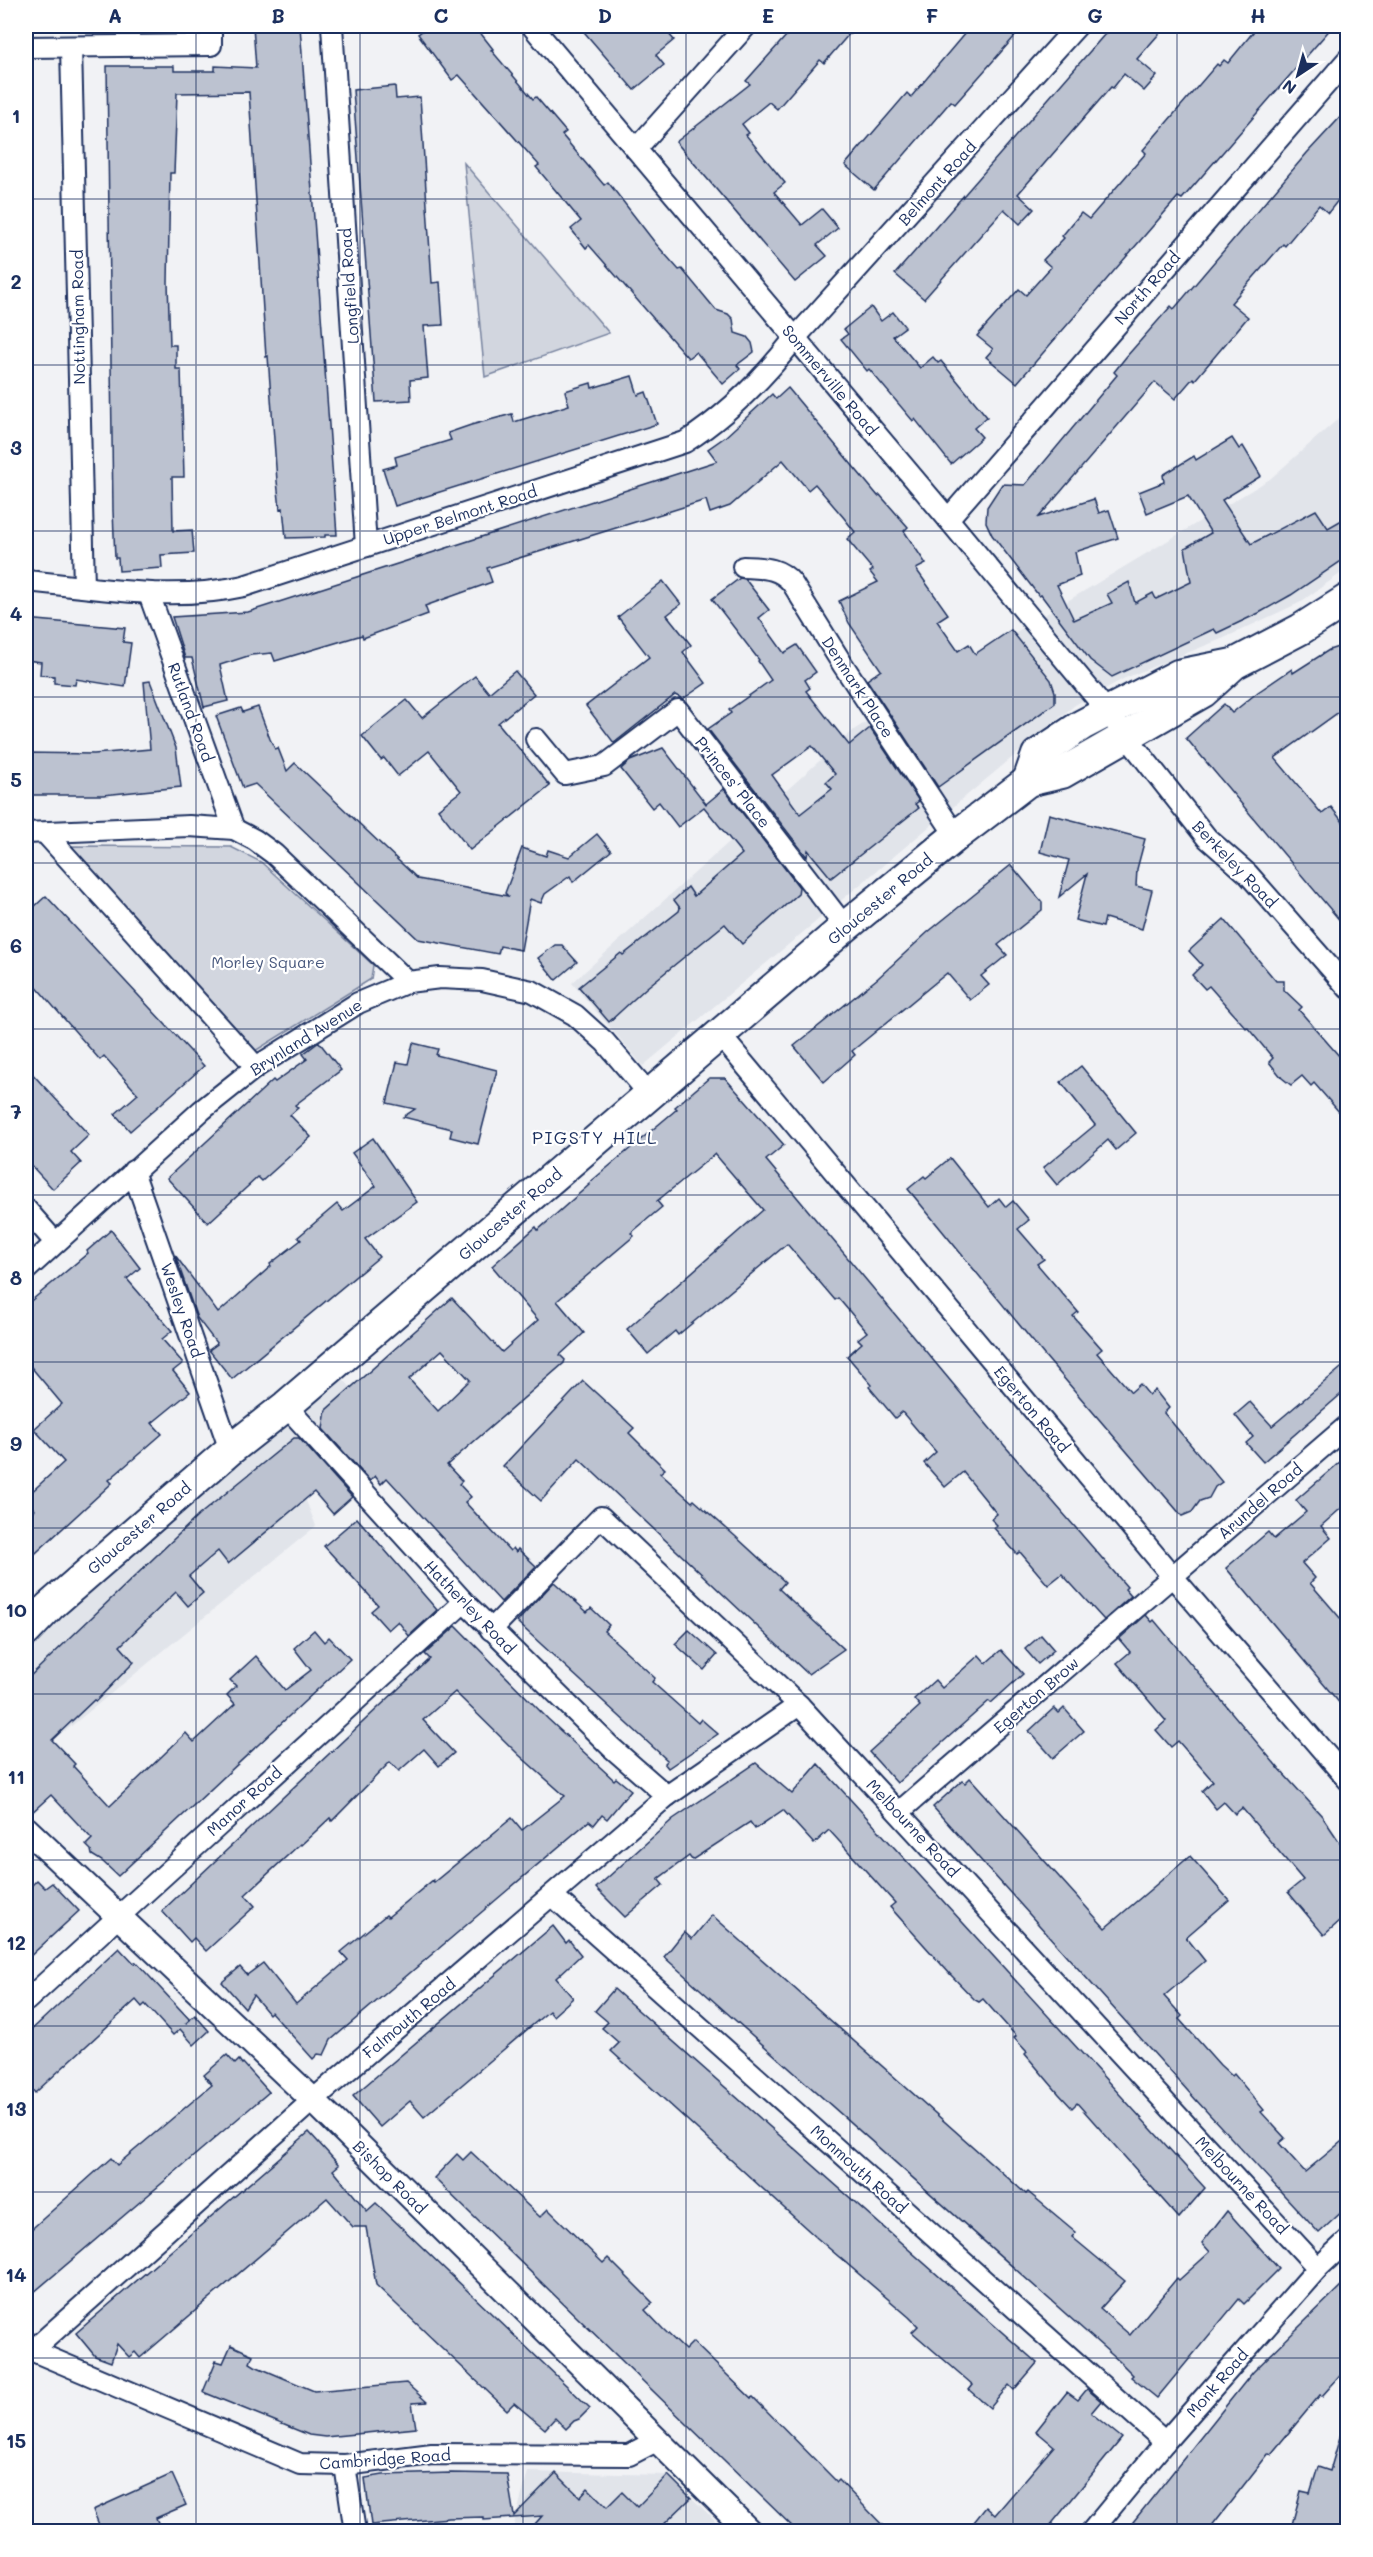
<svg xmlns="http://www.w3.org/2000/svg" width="1373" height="2557" font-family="Mali,sans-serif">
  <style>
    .built { fill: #e1e4ea }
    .garden { fill: #d2d6df; stroke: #76829e; stroke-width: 1.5 }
    .building { fill: #bcc2d0; stroke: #1b2f5e; stroke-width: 1.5; fill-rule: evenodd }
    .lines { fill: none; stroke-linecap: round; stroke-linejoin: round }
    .minor-casing { stroke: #1b2f5e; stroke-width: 24 }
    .tertiary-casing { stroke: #1b2f5e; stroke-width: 28 }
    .primary-casing { stroke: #1b2f5e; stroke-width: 34 }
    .minor { stroke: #fff; stroke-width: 20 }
    .tertiary { stroke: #fff; stroke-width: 24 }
    .primary { stroke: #fff; stroke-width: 30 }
    .grid { fill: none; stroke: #1b2f5e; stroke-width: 1.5; stroke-opacity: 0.55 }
    .labels { text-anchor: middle; stroke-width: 4.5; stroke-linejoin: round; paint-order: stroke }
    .street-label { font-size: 16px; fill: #1b2f5e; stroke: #fff }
    .park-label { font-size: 16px; fill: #49597e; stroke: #fff }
    .neighbourhood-label { font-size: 18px; letter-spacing: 1.5px; fill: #1b2f5e; stroke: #fff }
    .neatline { fill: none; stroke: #1b2f5e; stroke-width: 2 }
    .grid-label { font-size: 20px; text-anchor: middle; font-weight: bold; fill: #1b2f5e }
  </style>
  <rect width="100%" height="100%" fill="#f1f2f5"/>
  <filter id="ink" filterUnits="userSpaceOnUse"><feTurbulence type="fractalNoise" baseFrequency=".0167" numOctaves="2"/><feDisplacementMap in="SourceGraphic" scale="12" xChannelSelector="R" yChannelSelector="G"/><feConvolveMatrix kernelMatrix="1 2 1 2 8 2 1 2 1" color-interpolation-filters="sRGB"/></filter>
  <g filter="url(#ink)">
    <!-- built -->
    <g class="built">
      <path d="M1347,411V569L1299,603L1224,638L1125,678L1075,705L643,1066L572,983L855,729L1270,479Z"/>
      <path d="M338,1373L376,1416L301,1488L316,1526L64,1732L40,1734L26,1751V1653L78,1599Z"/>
      <path d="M528,2472L668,2475L726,2531L512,2532Z"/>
    </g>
    <!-- garden -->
    <g class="garden">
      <path d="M464,163L609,333L485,377Z"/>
      <path d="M70,846L231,847L261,862L373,965L371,979L255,1051Z"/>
    </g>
    <!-- building -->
    <g class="building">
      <path d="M253,26H300L337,535H325V537L286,538L283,508L280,509L277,481L268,356L266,357L249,92L177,93L174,173H170L168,283L170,345H176V369H181L184,477H172L173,531L192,530L194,553L161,555L162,568L119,571L118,558H115L113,511L107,66H174V71H215V66L256,68Z"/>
      <path d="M429,26H475L493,49L491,50L533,99L536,97L566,132L562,135L604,185L608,182L656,244L679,270L682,269L716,310L728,314L733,319L735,333L747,337L752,343L754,352L737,365L740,369L723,384L696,352L688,358L589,245L586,248L571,229L581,221L536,167L539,165L459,75L452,80L418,34Z"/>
      <path d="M579,26H662L674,40L656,55L664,65L634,90Z"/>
      <path d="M795,26H856L824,63L820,60L777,109L769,102L742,124L749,133L746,135L785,183L774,192L802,225L822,209L838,228L817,245L827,256L795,282L676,142L750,84L746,81Z"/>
      <path d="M971,26H1024L955,104L951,101L874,190L845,165L907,93L911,97Z"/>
      <path d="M1112,26H1166L1137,59L1157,76L1144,91L1124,74L1113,88L1111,87L1018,194L1034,209L1020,224L1004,209L924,299L895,274Z"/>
      <path d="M1258,26H1333L1182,199L1178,197L1017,383L986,357L993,349L977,336L1019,289L1026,295L1051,267L1043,260L1064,238L1062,236L1081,213L1089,219L1146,153L1143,150L1217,64L1219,66L1224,60L1228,63Z"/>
      <path d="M395,86L396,99L420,97L432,283L440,282L443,325L424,326L428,378L410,380L411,400L376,402L353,90Z"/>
      <path d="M1347,110V189L1328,213L1319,205L1285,246L1283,244L1231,303L1248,317L1195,380L1193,378L1175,399L1155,382L1039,517L1094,499L1099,513L1109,510L1118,538L1075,552L1080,576L1057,585L1074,620L1112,603L1107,594L1129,582L1135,603L1153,593L1156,599L1191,582L1185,548L1211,533L1188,496L1147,513L1139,492L1164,482L1163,475L1194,456L1196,460L1232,438L1239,449L1243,446L1261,476L1222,500L1251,544L1316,510L1328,528L1347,517V557L1291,595L1259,613L1217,633L1214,629L1112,677L1090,660L1041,595L1039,596L992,535L986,522L987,507L1002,484L1025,485L1117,375L1114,372L1126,357L1171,306L1174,309L1307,153Z"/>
      <path d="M871,307L881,321L893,312L905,327L893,336L920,368L933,357L938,363L941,361L987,417L974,428L982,437L951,464L915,419L913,421L869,369L867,371L841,339L848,334L844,329Z"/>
      <path d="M632,376L638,395L646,392L657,424L395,506L383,469L397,465L395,457L451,440L448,433L471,425L512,414L514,422L569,405L565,391L591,383L592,388Z"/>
      <path d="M788,388L878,496L880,495L908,527L904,531L926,564L916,569L948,614L937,621L958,651L969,644L975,654L1011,630L1051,680L1055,692V703L938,787L867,680L881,670L849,623L839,601L878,582L870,572L873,570L847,539L855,532L844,518L815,484L808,490L783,460L730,506L710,513L706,500L487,568L492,582L425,606L428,614L363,638L362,635L275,661L272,653L251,655L220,665L228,701L204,707L192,658H185L172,617L248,612L717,461L708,449L725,437L772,394L776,399Z"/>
      <path d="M740,578L745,579L769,610L759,618L784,653L797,645L816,672L805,680L810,688L806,691L828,719L849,745L870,728L919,801L915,804L919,808L831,878L808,850L807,857L708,729L731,713L729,710L771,680L758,661L759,660L712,599ZM812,746L835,774L826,782L832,789L800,814L772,775Z"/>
      <path d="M663,581L681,604L667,615L691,645L683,652L706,683L683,699L675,695L614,743L586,706L649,657L618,617Z"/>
      <path d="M26,619L125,628L123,642L131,643L125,687L76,679L75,685L54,683V676L40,675L41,662L26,660Z"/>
      <path d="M1347,644V706L1275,758L1322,814L1331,807L1347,827V929L1186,738L1224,704L1232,713L1258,692L1292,669L1293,673L1329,650Z"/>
      <path d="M515,671L534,694L498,723L550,786L470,850L438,809L461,791L429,751L398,776L384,758L381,760L362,736L407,700L422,718L475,676L489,693Z"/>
      <path d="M150,681L176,748L181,787L103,795H26V753L94,754L150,749L144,682Z"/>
      <path d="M258,707L270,739L275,749L278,748L287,771L295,763L418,879L508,896L505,893L522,848L546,856L548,850L569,857L597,834L611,851L573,882L570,876L545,894L541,903L530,899L521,950L500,946L498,954L418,939L255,784L243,788L216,716L241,708L243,712Z"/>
      <path d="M663,748L706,804L724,789L799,887L798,894L742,944L725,924L646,988L609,1022L579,987L621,953L623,955L679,911L680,908L674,900L688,887L694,896L742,854L704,807L678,827L659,802L652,808L621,769L630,761Z"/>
      <path d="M1049,814L1145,839L1137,869L1136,886L1152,890L1142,929L1105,918L1103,927L1075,920L1087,874L1059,897L1069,860L1040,852Z"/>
      <path d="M1011,865L1042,902V910L998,945L1007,955L981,976L989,985L970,1000L947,973L852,1051L855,1055L824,1082L794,1046L878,978L928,932Z"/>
      <path d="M46,896L204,1066L130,1131L115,1114L138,1094L104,1056L100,1060L26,975V899L35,906Z"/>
      <path d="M1224,919L1276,981H1284V990L1302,1007L1299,1010L1347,1065V1121L1314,1083L1311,1086L1302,1076L1291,1085L1282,1078L1269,1062L1273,1058L1247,1027L1246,1028L1209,986L1205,989L1192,975L1202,965L1189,951Z"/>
      <path d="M555,945H562L577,962L556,980L538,958Z"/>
      <path d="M319,1042L341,1070L295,1105L298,1108L290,1115L311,1137L262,1181L258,1177L208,1223L167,1178L273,1080L275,1082L307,1059L303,1054Z"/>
      <path d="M413,1043L438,1049L436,1055L497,1070L478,1144L450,1137L452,1129L403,1117L415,1109L387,1103L397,1062L408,1064Z"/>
      <path d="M1081,1066L1136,1133L1116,1150L1108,1140L1057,1185L1043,1168L1095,1125L1061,1082Z"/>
      <path d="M26,1067L89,1135L71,1152L81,1163L53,1189L26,1160Z"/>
      <path d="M709,1078H725L784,1145L766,1160L1004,1445L1127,1587L1125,1589L1131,1596L1104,1620L1062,1574L1048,1585L1020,1552L1017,1554L994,1528L997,1525L991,1519L997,1514L963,1472L945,1487L924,1463L936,1452L902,1412L895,1418L869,1387L872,1385L847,1356L862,1343L858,1339L867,1332L838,1298L835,1300L787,1244L678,1335L675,1331L648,1354L627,1329L763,1210L715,1154L657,1201L662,1207L631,1233L634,1236L557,1301L584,1333L560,1355L565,1360L564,1363L447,1465L462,1481L459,1484L471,1497L465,1502L510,1551L513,1548L516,1552L518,1549L536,1566L501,1602L387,1478L381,1484L375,1476L370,1481L323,1429L326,1410L452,1298L502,1352L538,1320L492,1266L536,1227L538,1230L589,1185L588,1184L677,1109L675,1107ZM442,1350L470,1380L438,1411L409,1379Z"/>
      <path d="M373,1138L417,1202L365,1239L379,1257L232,1379L209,1350L217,1344L197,1318L175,1255L218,1313L271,1266L270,1264L301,1240L298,1237L337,1204L343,1211L376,1186L352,1153Z"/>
      <path d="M950,1158L989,1207L999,1198L1006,1207L1013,1201L1029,1220L1018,1229L1044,1259L1037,1264L1078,1312L1073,1316L1102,1349L1097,1353L1131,1392L1140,1384L1149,1395L1155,1390L1169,1408L1164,1413L1222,1482L1215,1487L1209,1498L1200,1501L1192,1512L1182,1516L1044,1355L908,1189L924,1176L926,1178Z"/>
      <path d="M111,1230L140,1268L127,1279L172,1331L162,1339L183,1363L173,1371L190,1392L152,1423L162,1434L109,1480L112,1483L26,1562V1517L35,1510L26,1501V1497L64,1462L34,1429L62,1404L26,1361V1305L88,1253L87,1251Z"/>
      <path d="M1347,1363V1389L1263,1462L1246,1443L1253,1437L1235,1415L1250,1402L1272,1426Z"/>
      <path d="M583,1381L634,1428L629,1433L665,1469L660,1473L692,1502L694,1500L735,1536L785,1582L779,1589L844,1649L808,1674L579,1459L541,1501L503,1466Z"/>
      <path d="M294,1438H299L352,1497L333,1514L314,1492L228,1564L218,1551L189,1576L203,1593L188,1606L176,1592L120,1646L134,1662L96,1701L94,1700L52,1740L75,1764L73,1766L110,1806L186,1733L194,1742L235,1704L227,1695L236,1686L230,1680L256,1656L285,1690L311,1670L294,1648L314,1630L324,1642L329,1637L350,1659L118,1876L102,1861L92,1855L91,1850L86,1845L92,1839L51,1795L29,1815H26V1680L199,1515Z"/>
      <path d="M1347,1456V1503L1321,1526L1331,1538L1302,1563L1315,1578L1310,1583L1347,1626V1643L1343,1647L1347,1653V1712L1226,1568L1268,1532L1274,1539L1306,1512L1296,1500Z"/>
      <path d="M357,1518L437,1610L409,1636L398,1621L388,1630L371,1611L378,1605L324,1546Z"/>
      <path d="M554,1582L587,1612L591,1608L609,1625L604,1631L655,1678L652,1682L698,1723L701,1719L718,1734L668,1768L664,1763L667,1760L517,1622Z"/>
      <path d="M1146,1615L1152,1622L1154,1620L1280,1770L1322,1816L1347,1853V1915L1324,1935L1288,1892L1303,1880L1242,1808L1235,1814L1224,1802L1216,1809L1202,1791L1213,1781L1178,1741L1171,1747L1156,1730L1166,1721L1117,1663L1130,1652L1119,1639Z"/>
      <path d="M456,1626L548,1719L614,1780L616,1778L631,1790L607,1819L602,1815L594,1825L589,1821L331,2040L324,2055L318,2054L313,2059L271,2012L269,2014L253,1995L245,2008L222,1982L240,1967L247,1975L263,1963L296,2004L348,1960L341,1952L386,1915L388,1917L433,1880L434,1882L512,1818L522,1830L565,1796L519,1755L455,1692L423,1720L454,1753L439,1766L424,1749L399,1771L390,1762L332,1821L330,1818L301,1845L300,1844L245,1895L255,1906L206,1951L194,1938L190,1942L162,1911L430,1659L425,1654Z"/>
      <path d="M689,1630L717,1655L704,1670L675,1644Z"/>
      <path d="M1041,1635L1054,1650L1038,1664L1025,1649Z"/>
      <path d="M1001,1650L1023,1674L991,1703L989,1701L897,1783L869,1752L920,1706L914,1699L935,1680L942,1688L979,1655L986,1663Z"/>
      <path d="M1054,1708L1059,1713L1064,1708L1084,1731L1053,1758L1029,1731Z"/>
      <path d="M756,1763L792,1794L818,1764L1205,2188L1179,2218L1077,2103L1072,2108L1059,2094L1025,2054L1027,2052L1014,2038L1016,2036L983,1999L979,2002L975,2000L950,1974L890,1907L895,1903L829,1830L814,1844L783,1810L755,1829L750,1822L692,1860L689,1856L658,1879L663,1885L625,1917L596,1888L673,1819Z"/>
      <path d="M970,1778L1105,1928L1190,1856L1229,1900L1186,1937L1205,1961L1164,1996L1182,2016L1179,2019L1220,2065L1232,2076L1234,2074L1264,2110L1261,2112L1285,2138L1279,2143L1305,2172L1347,2137V2207L1319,2233L1196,2100L933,1807L962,1781L965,1783Z"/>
      <path d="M37,1880L45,1888L52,1883L79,1911L26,1960V1891Z"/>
      <path d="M712,1915L1026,2194L1028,2192L1076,2232L1072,2237L1125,2281L1100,2309L1130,2335L1177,2278L1179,2280L1210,2252L1202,2243L1227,2211L1279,2269L1244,2304L1239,2299L1157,2398L1131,2377L1133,2375L1120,2362L664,1957L684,1932L692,1939Z"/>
      <path d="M553,1926L566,1943L569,1940L581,1955L556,1978L573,1998L553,2016L549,2011L424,2117L410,2101L380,2127L353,2096Z"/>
      <path d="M119,1948L134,1964L136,1962L190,2020L185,2024L195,2015L209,2031L194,2045L180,2029L173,2035L145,2004L142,2007L136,2000L35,2093L26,2082V2035Z"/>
      <path d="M614,1989L1037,2363L1014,2390L1009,2385L990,2408L969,2390L973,2385L912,2332L918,2326L909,2317L817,2238L611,2051L619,2043L602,2028L608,2022L595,2011Z"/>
      <path d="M227,2055L235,2064L239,2060L242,2064L243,2063L269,2092L26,2299V2234L111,2158L117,2165L212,2085L204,2075Z"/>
      <path d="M309,2132L339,2165L333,2170L367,2211L376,2203L590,2408L579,2419L574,2421L566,2429L555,2418L545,2429L514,2403L507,2410L376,2285L366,2227H353L327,2198L140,2358L135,2352L129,2357L117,2344L111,2362L95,2356L76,2333Z"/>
      <path d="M471,2152L540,2217L548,2209L603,2263L608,2258L653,2303L645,2310L663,2329L685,2350L693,2342L751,2398L753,2397L837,2482L839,2480L889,2532H798L434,2178L457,2154L463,2160Z"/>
      <path d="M1347,2280V2368L1322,2396L1320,2395L1271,2454L1269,2453L1207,2532H1125L1253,2372Z"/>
      <path d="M231,2345L253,2355L250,2363L255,2366L314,2391L406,2383L427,2402L412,2403L416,2428L325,2437L309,2435L203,2392L216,2361L223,2363Z"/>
      <path d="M1087,2389L1101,2401L1091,2413L1122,2438L1045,2532H966L986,2507L995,2515L1054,2446L1036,2431L1067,2392L1078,2400Z"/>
      <path d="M1342,2430H1347V2532H1290L1301,2491L1310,2493L1318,2467L1330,2471Z"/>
      <path d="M451,2473L507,2474L514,2516L556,2473L580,2497L588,2488L607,2507L622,2492L637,2507L668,2475L691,2498L656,2532H528L542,2516L484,2520V2517L449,2518L371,2525L365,2478L383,2475Z"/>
      <path d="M172,2474L186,2505L156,2518L159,2525L146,2532H102L93,2510Z"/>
    </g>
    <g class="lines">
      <!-- minor casing -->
      <g class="minor-casing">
        <g id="minor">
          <path d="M332,26L366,546"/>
          <path d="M532,26L948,519L1094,695L1207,838L1248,874L1348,988"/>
          <path d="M26,47L211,45V26"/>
          <path d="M71,47L84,587"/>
          <path d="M636,149L746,26"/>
          <path d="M948,519L1348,59"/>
          <path d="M743,567C763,568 779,567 792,583L843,665L956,836"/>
          <path d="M26,581C99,588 171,602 244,586L685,442C729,414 763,379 795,338L1077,26"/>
          <path d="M149,594L234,829"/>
          <path d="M536,739L565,774L604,766L678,710L845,927"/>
          <path d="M26,833L189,826L234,829L255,840L274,854L408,982"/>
          <path d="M45,833L256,1067"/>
          <path d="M720,1035L1173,1577L1348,1780"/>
          <path d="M133,1171L230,1450"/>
          <path d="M26,1209L54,1241"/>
          <path d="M26,1270L202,1110L256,1067L358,1003L408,982L440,978L482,980L532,991L575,1015L605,1042L650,1095"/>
          <path d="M286,1406L464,1602L612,1748L667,1796"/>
          <path d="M491,1630L601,1517L799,1705L1318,2268"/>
          <path d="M899,1812L1348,1425"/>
          <path d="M553,1896L1165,2442"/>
          <path d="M26,2001L464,1602"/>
          <path d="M26,2348L300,2464L345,2465L432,2454L629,2455L656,2441"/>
          <path d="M33,2350L313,2100L667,1796L799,1705"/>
          <path d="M345,2465L355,2532"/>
          <path d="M1091,2532L1165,2442L1318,2268L1348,2240"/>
        </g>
      </g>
      <!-- tertiary casing -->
      <g class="tertiary-casing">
        <path id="tertiary" d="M26,1829L313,2100L750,2532"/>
      </g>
      <!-- primary casing -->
      <g class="primary-casing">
        <g id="primary">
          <path d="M1028,781L1037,755L1082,725L1178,675L1233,664"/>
          <path d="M26,1631L50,1606L230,1450L286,1406L845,927L956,836L1028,781L1062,773L1203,692L1234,664L1301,629L1348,599"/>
        </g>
      </g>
      <!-- minor -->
      <use href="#minor" class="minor"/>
      <!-- tertiary -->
      <use href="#tertiary" class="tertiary"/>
      <!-- primary -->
      <use href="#primary" class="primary"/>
    </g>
  </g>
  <!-- grid -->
  <path class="grid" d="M196,26V2532M360,26V2532M523,26V2532M686,26V2532M850,26V2532M1013,26V2532M1177,26V2532M26,199H1348M26,365H1348M26,531H1348M26,697H1348M26,863H1348M26,1029H1348M26,1195H1348M26,1362H1348M26,1528H1348M26,1694H1348M26,1860H1348M26,2026H1348M26,2192H1348M26,2358H1348"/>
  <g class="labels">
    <!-- street labels -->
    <g class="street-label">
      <text transform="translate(937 183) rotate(-48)" y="6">Belmont Road</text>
      <text transform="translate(349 286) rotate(-94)" y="6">Longfield Road</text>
      <text transform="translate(1147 288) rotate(-49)" y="6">North Road</text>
      <text transform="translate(78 317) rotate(-91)" y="6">Nottingham Road</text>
      <text transform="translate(830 380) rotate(50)" y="6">Sommerville Road</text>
      <text transform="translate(460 515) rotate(-18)" y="6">Upper Belmont Road</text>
      <text transform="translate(858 687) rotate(57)" y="6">Denmark Place</text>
      <text transform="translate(191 712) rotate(70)" y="6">Rutland Road</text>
      <text transform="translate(733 782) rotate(52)" y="6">Princes' Place</text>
      <text transform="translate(1235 864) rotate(46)" y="6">Berkeley Road</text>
      <text transform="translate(880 899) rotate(-40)" y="6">Gloucester Road</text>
      <text transform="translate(306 1037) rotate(-32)" y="6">Brynland Avenue</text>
      <text transform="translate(510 1214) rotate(-41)" y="6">Gloucester Road</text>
      <text transform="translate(182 1310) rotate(71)" y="6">Wesley Road</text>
      <text transform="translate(1032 1409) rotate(50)" y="6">Egerton Road</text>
      <text transform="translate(1260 1501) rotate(-41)" y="6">Arundel Road</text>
      <text transform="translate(139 1528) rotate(-41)" y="6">Gloucester Road</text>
      <text transform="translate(470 1607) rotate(46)" y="6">Hatherley Road</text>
      <text transform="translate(1036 1695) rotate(-41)" y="6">Egerton Brow</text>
      <text transform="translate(244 1801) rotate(-42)" y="6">Manor Road</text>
      <text transform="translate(913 1828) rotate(47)" y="6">Melbourne Road</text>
      <text transform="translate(409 2018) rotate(-40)" y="6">Falmouth Road</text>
      <text transform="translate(859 2169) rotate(42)" y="6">Monmouth Road</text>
      <text transform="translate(390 2177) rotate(45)" y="6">Bishop Road</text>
      <text transform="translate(1242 2185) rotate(47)" y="6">Melbourne Road</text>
      <text transform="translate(1217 2383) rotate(-49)" y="6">Monk Road</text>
      <text transform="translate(385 2459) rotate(-4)" y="6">Cambridge Road</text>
    </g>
    <!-- park labels -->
    <g class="park-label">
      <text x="268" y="968">Morley Square</text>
    </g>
    <!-- neighbourhood labels -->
    <g class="neighbourhood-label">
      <text x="595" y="1144">PIGSTY HILL</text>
    </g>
  </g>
  <!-- margin -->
  <rect width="1373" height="2557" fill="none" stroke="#fff" stroke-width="66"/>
  <!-- north arrow -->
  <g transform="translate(1298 75) rotate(216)" stroke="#ffffff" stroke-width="4.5" paint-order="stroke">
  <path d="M0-4.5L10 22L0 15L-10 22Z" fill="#1b2f5e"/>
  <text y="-9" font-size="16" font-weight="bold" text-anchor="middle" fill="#1b2f5e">N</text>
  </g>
  <rect x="33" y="33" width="1307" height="2491" class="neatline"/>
  <g class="grid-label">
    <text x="115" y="23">A</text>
    <text x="278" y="23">B</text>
    <text x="441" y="23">C</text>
    <text x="605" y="23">D</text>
    <text x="768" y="23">E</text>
    <text x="932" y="23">F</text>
    <text x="1095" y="23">G</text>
    <text x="1258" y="23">H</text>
    <text x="16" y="123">1</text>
    <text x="16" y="289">2</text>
    <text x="16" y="455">3</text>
    <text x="16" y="621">4</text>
    <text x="16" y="787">5</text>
    <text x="16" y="953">6</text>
    <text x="16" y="1119">7</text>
    <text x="16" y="1285">8</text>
    <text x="16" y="1451">9</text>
    <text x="16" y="1617">10</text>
    <text x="16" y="1784">11</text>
    <text x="16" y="1950">12</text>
    <text x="16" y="2116">13</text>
    <text x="16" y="2282">14</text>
    <text x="16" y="2448">15</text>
  </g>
</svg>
